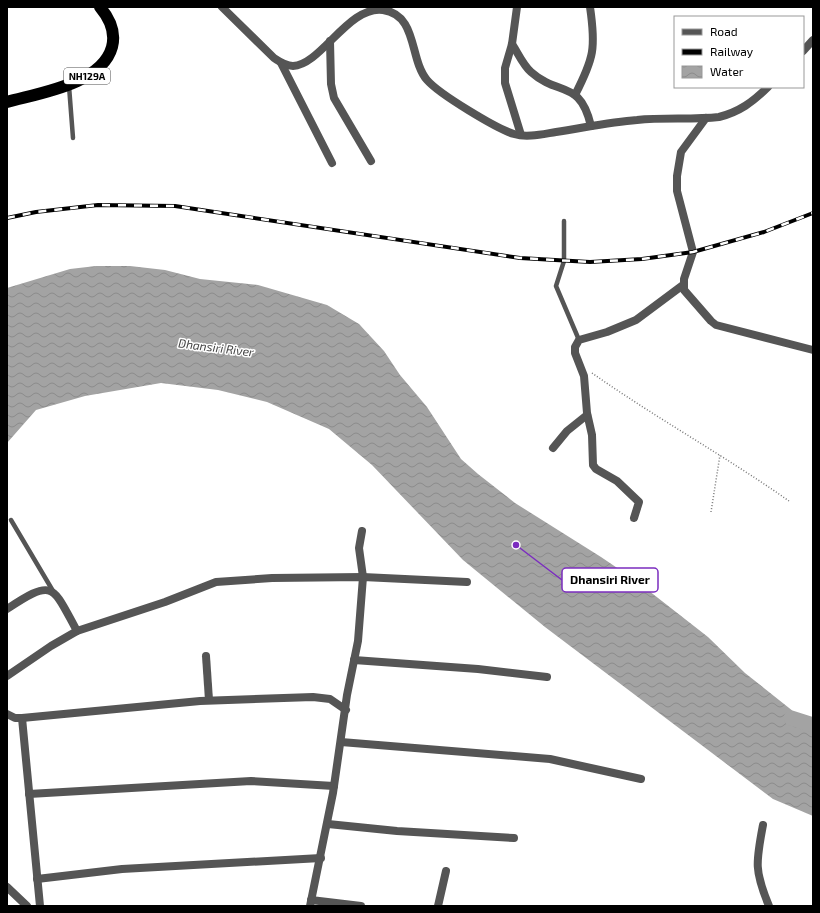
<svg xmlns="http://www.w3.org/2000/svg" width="820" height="913" font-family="'Exo 2',sans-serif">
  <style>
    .water { fill: url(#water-waves) }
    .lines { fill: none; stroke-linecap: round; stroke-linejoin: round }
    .river { stroke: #a3a3a3; stroke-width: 15 }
    .path { stroke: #777; stroke-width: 1.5; stroke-dasharray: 1 2; stroke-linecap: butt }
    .lane { stroke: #555; stroke-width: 4.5 }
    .street { stroke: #555; stroke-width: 8 }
    .highway { stroke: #000; stroke-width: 12 }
    .rail-casing { stroke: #000; stroke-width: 4 }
    .rail { stroke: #fff; stroke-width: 2.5; stroke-dasharray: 8; stroke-linecap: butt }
    .labels { text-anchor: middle; stroke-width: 3; stroke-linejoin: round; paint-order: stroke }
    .shield { fill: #fff; stroke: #4c4c4c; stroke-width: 1 }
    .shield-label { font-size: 10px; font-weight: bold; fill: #000 }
    .water-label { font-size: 12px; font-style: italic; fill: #444; stroke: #fff }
    .leader { fill: none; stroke: #7b2cbf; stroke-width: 1.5 }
    .callout-dot { fill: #7b2cbf; stroke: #fff; stroke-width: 1.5 }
    .callout { fill: #fff; stroke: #7b2cbf; stroke-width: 1.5 }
    .callout-label { font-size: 12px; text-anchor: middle; font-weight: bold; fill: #000 }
  </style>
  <defs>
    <pattern id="water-waves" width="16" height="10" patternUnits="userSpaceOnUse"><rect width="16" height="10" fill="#a3a3a3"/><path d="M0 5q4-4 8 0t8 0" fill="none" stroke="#8b8b8b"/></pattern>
  </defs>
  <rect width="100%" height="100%" fill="#fff"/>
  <!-- water -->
  <path class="water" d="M96,266H130L165,270L200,279L258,285L327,305L359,324L384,351L400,375L427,407L461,459L478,474L515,503L601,557L635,580L708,637L745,673L813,727V816L773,799L545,627L463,560L372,465L329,429L267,402L218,390L161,383L85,396L36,410L7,443V288L70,269Z"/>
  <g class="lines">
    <!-- river -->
    <path class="river" d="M791,718L813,725"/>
    <!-- path -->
    <g class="path">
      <path d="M592,373C656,418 725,456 789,501"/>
      <path d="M711,512L720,455"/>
    </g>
    <!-- lane -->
    <g class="lane">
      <path d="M69,86L73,138"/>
      <path d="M564,221V261L556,286L579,340"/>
      <path d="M11,520L53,591"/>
    </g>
    <!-- street -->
    <g class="street">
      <path d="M222,7L274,58C280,62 286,66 293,66C321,65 349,5 383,10C418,15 409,59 427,80C439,94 497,129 514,134C527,138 543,134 556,132C583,128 610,122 637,120C664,117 692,120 719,117C739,112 753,102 768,87"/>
      <path d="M517,7L512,44L505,68V83L521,135"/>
      <path d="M330,41L331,84L334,98L371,161"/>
      <path d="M512,44C518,53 523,65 531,72C559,97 580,79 591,126"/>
      <path d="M803,51L813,40"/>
      <path d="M281,63L332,163"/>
      <path d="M575,95C594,58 596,48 590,7"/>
      <path d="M706,118L681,152L677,176V191L693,252L684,279V290L711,321L716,325L813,350"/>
      <path d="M553,448L567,431L587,415"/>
      <path d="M634,518L639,502L617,481L596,469L593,465L592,435L587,413L584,376L575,353V347L579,340L607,332L636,320L683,285"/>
      <path d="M7,609C54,578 52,585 77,631"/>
      <path d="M206,656L209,700"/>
      <path d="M354,660L478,669L547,677"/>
      <path d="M7,676L51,646L77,631L165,602L216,582L272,578L363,577L467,582"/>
      <path d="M7,714L15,718H22L200,701L313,697L330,699L346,710"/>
      <path d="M22,718L40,906"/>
      <path d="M341,742L550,759L641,779"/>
      <path d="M29,794L251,781L334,786"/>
      <path d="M328,824L397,831L514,838"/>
      <path d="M763,825C756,862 754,870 769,906"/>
      <path d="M37,879L122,869L321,858"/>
      <path d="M7,887L27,906"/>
      <path d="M311,900L361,906"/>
      <path d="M310,906L333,793L347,695L358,641L363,577L359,548L362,531"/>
      <path d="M438,906L446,871"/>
    </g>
    <!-- highway -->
    <path class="highway" d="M7,102C39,93 102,84 112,47C116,32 110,19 100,7"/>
    <!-- rail casing -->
    <g class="rail-casing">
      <path id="rail" d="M7,218L36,212L98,205L175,206L520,258L590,262L642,259L693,252L764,232L813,213"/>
    </g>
    <!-- rail -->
    <use href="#rail" class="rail"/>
  </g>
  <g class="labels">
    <!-- shield labels -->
    <rect class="shield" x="64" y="68" width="46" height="16" rx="3"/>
    <g class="shield-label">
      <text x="87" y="80">NH129A</text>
    </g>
    <!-- water labels -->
    <g class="water-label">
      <text transform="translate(216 348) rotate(7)" y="4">Dhansiri River</text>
    </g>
  </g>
  <!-- callouts -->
  <path class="leader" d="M516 545L562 580"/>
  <circle class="callout-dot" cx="516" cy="545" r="4"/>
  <rect class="callout" x="562" y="568" width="96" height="24" rx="4"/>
  <g class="callout-label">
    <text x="610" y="584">Dhansiri River</text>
  </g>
  <!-- border -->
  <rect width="820" height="913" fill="none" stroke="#000000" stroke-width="16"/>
  <!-- legend -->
  <rect x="674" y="16" width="130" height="72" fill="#ffffff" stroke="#999999"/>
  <rect x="682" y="29" width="20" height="6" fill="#555555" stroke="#999999"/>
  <text x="710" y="36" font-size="12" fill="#000000">Road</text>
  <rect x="682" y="49" width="20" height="6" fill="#000000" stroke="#999999"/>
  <text x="710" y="56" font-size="12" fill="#000000">Railway</text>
  <rect x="682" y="66" width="20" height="12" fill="url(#water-waves)" stroke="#999999"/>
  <text x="710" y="76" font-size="12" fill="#000000">Water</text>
</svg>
